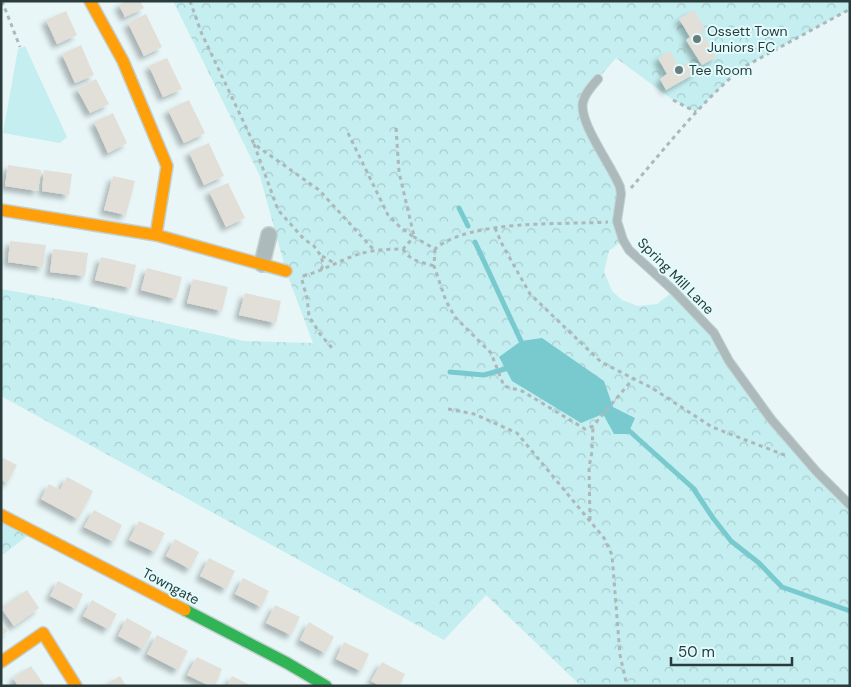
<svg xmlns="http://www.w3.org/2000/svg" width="851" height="687" font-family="'DM Sans',sans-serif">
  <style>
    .grass { fill: #c4eef0 }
    .park { fill: url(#park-crowns) }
    .water { fill: #79cace }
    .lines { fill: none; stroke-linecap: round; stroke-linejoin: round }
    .stream { stroke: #79cace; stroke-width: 5 }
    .building { fill: #e2dfd8; filter: url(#shadow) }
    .lane-casing { stroke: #c4d0d0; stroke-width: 10 }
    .street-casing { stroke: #c4d0d0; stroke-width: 18 }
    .fast-casing { stroke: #c4d0d0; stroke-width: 14 }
    .slow-casing { stroke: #c4d0d0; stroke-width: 14 }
    .path { stroke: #acb8b9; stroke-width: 3; stroke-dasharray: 4 4; stroke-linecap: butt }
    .lane { stroke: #acbabb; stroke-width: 8 }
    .street { stroke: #acbabb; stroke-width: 15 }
    .fast { stroke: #30b455; stroke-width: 11 }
    .slow { stroke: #ff9f0a; stroke-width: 11 }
    .poi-dot { fill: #6c7c7d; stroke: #e2fcfd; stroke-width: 2 }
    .labels { text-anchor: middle; stroke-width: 4; stroke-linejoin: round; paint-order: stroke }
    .poi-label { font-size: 14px; fill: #2a3b3c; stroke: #e2fcfd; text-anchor: start }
    .street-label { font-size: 14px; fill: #2a3b3c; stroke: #e2fcfd }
  </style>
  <defs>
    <pattern id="park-crowns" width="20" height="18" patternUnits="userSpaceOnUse" patternTransform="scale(1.25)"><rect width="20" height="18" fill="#c4eef0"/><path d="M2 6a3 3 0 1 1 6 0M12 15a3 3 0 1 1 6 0" fill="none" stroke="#a9cdcf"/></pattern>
    <filter id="shadow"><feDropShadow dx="-4.5" dy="4.5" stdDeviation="2.5" flood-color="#0004"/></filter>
  </defs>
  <rect width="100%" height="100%" fill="#e8f6f7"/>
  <!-- grass -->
  <path class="grass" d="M25,46L67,137L60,143L3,133L18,49Z"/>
  <!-- park -->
  <g class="park">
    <path d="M173,1H850V9L742,68L727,81L696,112L673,100L616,58L598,79L582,108L620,187L617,216L623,240L609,251L604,272L612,291L622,300L638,306L657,304L674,291L700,317L771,419L850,505V686H581L486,595L444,640L1,396V289L59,299L244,341L313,343L286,271L260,176Z"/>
    <path d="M1,515L34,531L1,556Z"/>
  </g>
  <!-- water -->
  <path class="water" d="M542,338L604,381L613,407L635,418L628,434H614L603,414L581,423L512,381L499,357L521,341Z"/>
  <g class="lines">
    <!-- stream -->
    <g class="stream">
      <path d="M459,208L468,226"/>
      <path d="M475,242L521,341"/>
      <path d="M450,372L484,375L505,369"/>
      <path d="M626,428L693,488L713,518L731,541L759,563L782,587L850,611"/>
    </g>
  </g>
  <!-- building -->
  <g class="building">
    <path d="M126,1H140L144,8L125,17L119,5Z"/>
    <path d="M694,10L705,29L701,31L716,57L702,65L686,40L690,37L679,19Z"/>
    <path d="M66,11L77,35L57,44L46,20Z"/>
    <path d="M146,14L162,47L144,56L128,23Z"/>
    <path d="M81,45L94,75L75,83L62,54Z"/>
    <path d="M670,51L679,67L689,62L696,73L666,90L660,79L667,74L658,58Z"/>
    <path d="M167,58L182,89L163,97L149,66Z"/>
    <path d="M96,79L109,104L90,113L77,89Z"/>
    <path d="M189,100L205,133L184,143L168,110Z"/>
    <path d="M113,113L127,143L108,153L94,122Z"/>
    <path d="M209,143L224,176L204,185L189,152Z"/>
    <path d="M8,165L41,170L38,191L5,186Z"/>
    <path d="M44,170L72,174L69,195L42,191Z"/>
    <path d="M113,176L135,181L126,215L104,210Z"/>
    <path d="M228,183L245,218L226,227L209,191Z"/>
    <path d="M10,241L46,245L43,267L8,262Z"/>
    <path d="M53,249L88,253L85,276L50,272Z"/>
    <path d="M101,257L136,265L131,288L95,280Z"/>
    <path d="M147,268L182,277L176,299L141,290Z"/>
    <path d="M193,279L228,287L222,311L187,303Z"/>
    <path d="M245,293L281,301L276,323L239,315Z"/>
    <path d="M1,457L17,465L7,483L1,480Z"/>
    <path d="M67,477L93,491L78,519L41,499L49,484L60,490Z"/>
    <path d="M94,510L122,525L114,542L84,527Z"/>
    <path d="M139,521L165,533L155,552L129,540Z"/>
    <path d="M175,539L199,552L190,569L166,556Z"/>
    <path d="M209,558L235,571L226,589L200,576Z"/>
    <path d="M243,578L269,591L261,607L235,594Z"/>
    <path d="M58,581L83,594L76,609L50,596Z"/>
    <path d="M27,590L39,608L14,626L1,608Z"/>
    <path d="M92,600L117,614L108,629L83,616Z"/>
    <path d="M275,605L300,617L291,635L266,623Z"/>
    <path d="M127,618L152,632L143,649L118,636Z"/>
    <path d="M309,622L334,637L325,653L300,640Z"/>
    <path d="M1,623L8,631L1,636Z"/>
    <path d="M157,635L188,651L178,670L147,654Z"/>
    <path d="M344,642L369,654L361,671L336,659Z"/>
    <path d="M197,657L222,669L215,686H210L187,675Z"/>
    <path d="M382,662L405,674L399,686H380L371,681Z"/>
    <path d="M31,666L45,686H18L13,678Z"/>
    <path d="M120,676L126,686H104Z"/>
    <path d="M232,676L252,686H227Z"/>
  </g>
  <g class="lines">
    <!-- lane casing -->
    <g class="lane-casing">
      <path id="lane" d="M598,79C592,86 585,93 583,102C578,122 612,166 620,187L621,194L617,221L623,240L629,250L674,291L714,333L729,361L771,419L816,471L850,505"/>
    </g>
    <!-- street casing -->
    <g class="street-casing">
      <path id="street" d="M262,264L269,235"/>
    </g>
    <!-- fast casing -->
    <g class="fast-casing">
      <path id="fast" d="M185,610L287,663L326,686"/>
    </g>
    <!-- slow casing -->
    <g class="slow-casing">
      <g id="slow">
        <path d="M90,1L123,61L167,166L156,235"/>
        <path d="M1,210L156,235L286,271"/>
        <path d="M1,515L185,610"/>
        <path d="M1,662L43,633L76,686"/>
      </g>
    </g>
    <!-- path -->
    <g class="path">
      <path d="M2,1L20,47"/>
      <path d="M190,1L201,32L254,144L319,190L374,250"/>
      <path d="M673,100L696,112"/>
      <path d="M396,128L399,172L414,236"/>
      <path d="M348,133L388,215L401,228L414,237"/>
      <path d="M254,144L278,210L304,239L314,246L321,256L323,264L321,271"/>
      <path d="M631,188C666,147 700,103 742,68L850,9"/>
      <path d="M495,228L502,244L530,294L601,362L652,388L712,427L787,456"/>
      <path d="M403,249C410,261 421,262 434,266"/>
      <path d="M435,249L434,266L446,301L455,317L491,353L504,386L522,391L585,429L593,426L633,379"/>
      <path d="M322,256L336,264"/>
      <path d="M303,276C323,271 340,260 359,254C373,250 388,249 403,249L414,237L435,249C470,219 562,225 608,222"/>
      <path d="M302,280L307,298L309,316L320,334L332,348"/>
      <path d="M448,409L474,414L517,433L604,538L612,555L620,655L627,686"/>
      <path d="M590,520L589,467L592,452L593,426"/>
    </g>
    <!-- lane -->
    <use href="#lane" class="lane"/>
    <!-- street -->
    <use href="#street" class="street"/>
    <!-- fast -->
    <use href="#fast" class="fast"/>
    <!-- slow -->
    <use href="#slow" class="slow"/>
  </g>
  <!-- markers -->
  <g class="poi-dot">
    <circle cx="697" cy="39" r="5"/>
    <circle cx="679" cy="70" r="5"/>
  </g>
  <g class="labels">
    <!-- poi labels -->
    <g class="poi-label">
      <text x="707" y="36">Ossett Town<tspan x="707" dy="16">Juniors FC</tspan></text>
      <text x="689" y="75">Tee Room</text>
    </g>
    <!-- street labels -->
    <g class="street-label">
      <text transform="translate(676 276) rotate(45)" y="5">Spring Mill Lane</text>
      <text transform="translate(171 586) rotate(28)" y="5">Towngate</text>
    </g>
  </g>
  <!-- border -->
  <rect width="851" height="687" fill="none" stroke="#2a3b3c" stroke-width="5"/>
  <!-- scale -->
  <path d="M671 657v8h121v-8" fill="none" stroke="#2a3b3c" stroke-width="2.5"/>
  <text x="678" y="657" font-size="15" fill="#2a3b3c" stroke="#e2fcfd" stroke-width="4" paint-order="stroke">50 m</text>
</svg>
